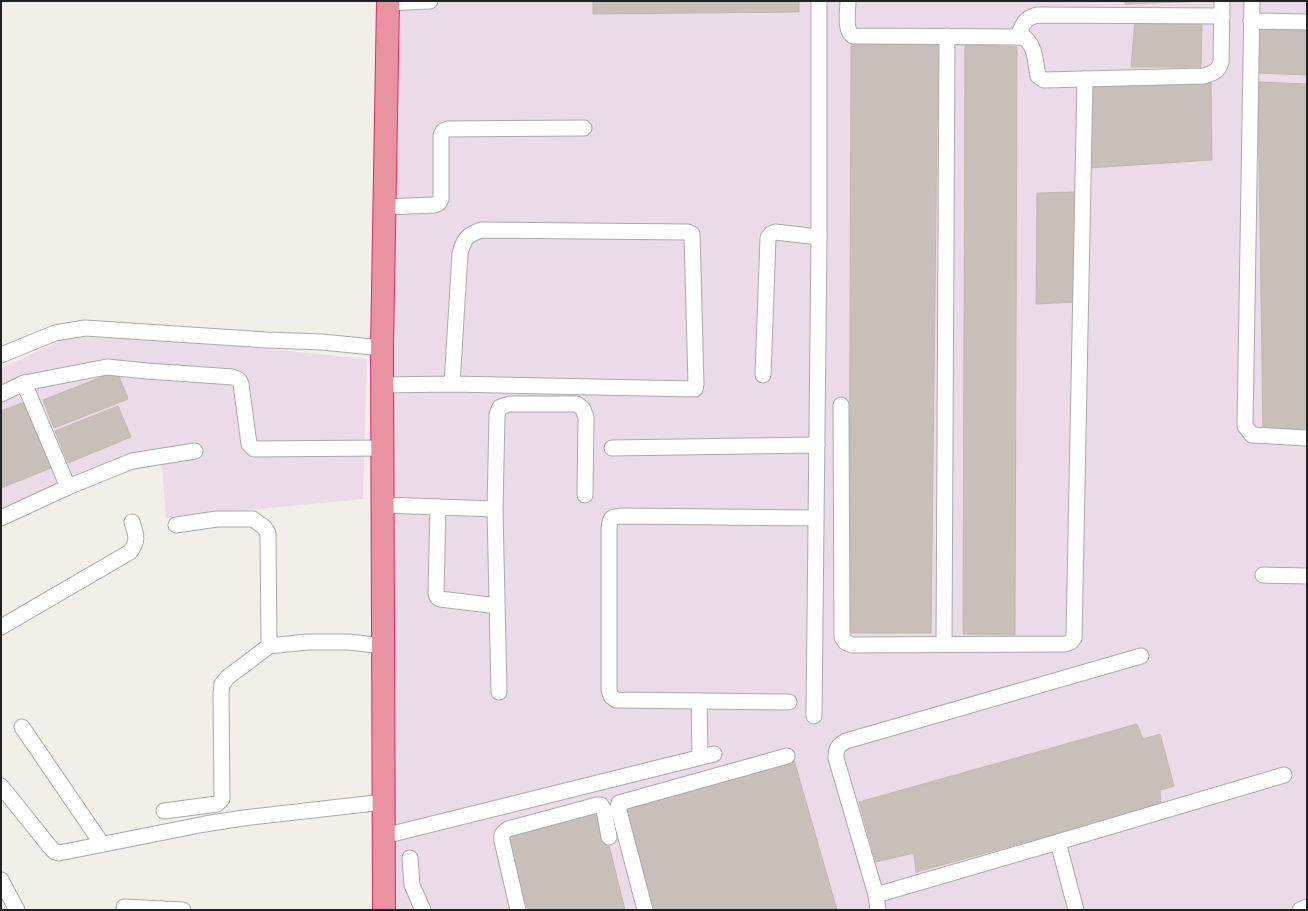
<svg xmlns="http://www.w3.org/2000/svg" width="1308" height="911" font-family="'PT Sans',sans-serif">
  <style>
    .industrial { fill: #ebdbe8 }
    .building { fill: #c7bfb8; stroke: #c4b6ab }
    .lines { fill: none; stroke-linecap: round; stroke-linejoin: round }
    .minor-casing { stroke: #a9a9a9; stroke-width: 17 }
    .highway-casing { stroke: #dc2a67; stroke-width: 24 }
    .minor { stroke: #fff; stroke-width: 15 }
    .highway { stroke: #e892a2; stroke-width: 22 }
  </style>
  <rect width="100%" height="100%" fill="#f2efe9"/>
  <!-- industrial -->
  <g class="industrial">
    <path d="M400,1H1307V910H387L385,849Z"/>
    <path d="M69,337L171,339L367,359L363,499L166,518L162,464L111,476L1,524V368Z"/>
  </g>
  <!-- building -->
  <g class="building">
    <path d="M593,1H799V12L593,14Z"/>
    <path d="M1125,1H1209L1125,4Z"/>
    <path d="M1135,20L1202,22L1201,67H1131Z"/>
    <path d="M1258,25L1307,26V75L1259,73Z"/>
    <path d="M851,41L938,42L931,633H849Z"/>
    <path d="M965,44L1017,47L1015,635L963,634Z"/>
    <path d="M1211,79L1212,160L1088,168L1090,84Z"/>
    <path d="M1258,82L1307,84V431L1263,435Z"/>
    <path d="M1075,192L1076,302L1036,304L1037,193Z"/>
    <path d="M117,371L128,399L54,428L43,400Z"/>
    <path d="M25,402L51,468L1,488V411Z"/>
    <path d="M118,406L131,437L68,463L55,431Z"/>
    <path d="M1137,724L1143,739L1160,734L1174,786L1160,790L1161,805L916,872L914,853L876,862L859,802Z"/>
    <path d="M794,760L837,910H647L618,804Z"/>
    <path d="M600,809L625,910H528L506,834Z"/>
  </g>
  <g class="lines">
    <!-- minor casing -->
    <g class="minor-casing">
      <g id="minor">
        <path d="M848,1C848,11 844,30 853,36L1024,37C1036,47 1035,61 1038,76L1044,80L1204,76C1213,73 1219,71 1221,62L1222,1"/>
        <path d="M1252,1L1245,426L1252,435L1307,438"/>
        <path d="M387,3L430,1"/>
        <path d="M1251,21L1307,22"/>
        <path d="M1018,37C1023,24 1023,19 1037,15L1222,16"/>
        <path d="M384,207L434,205L439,203L441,199V135L443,131L447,129L584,128"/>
        <path d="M1,355L55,333L85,328L267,340L322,342L382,348"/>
        <path d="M763,375L768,238L771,234L775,232L819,237"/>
        <path d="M24,383L68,487"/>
        <path d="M382,385L452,384L695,389L696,384L692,234L688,232L481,230C467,235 464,239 460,253L452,384"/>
        <path d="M1,394L24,383L107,367L147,371L233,377L239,380L241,384L249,444L254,449L382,448"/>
        <path d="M841,405L842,637L845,642L852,645L1065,644L1071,642L1074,638L1085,79"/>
        <path d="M612,448L817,445"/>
        <path d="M383,505L495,509L499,692"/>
        <path d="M438,507L436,593L437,597L440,599L497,606"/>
        <path d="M495,509L497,415L500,407L509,404H577L583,409L586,417L585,495"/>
        <path d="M1,518L68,487L132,461L195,451"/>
        <path d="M176,525L217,519H253L264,527L268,533L269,646"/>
        <path d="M1263,575L1307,576"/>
        <path d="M1,627L130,552C139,540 136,535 132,522"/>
        <path d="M944,644L947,36"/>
        <path d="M699,701L700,757"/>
        <path d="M789,702L616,700L611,696L609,690V530C610,519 609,517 621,516L816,518"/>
        <path d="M814,716L819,237V1"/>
        <path d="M22,727L102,844"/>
        <path d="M1,786L50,847L55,852L59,853L205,824L243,818L384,802"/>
        <path d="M164,811L217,804L222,799L221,693L222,684L228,677L269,646L307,642H349L384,646"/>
        <path d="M384,836L714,754"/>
        <path d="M410,858L412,885L423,910"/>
        <path d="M1,880L17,910"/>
        <path d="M876,895L1058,842"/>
        <path d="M124,907L183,910"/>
        <path d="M518,910L502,841C501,835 502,833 508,829L597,805H601L604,810L609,837"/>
        <path d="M645,910L618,807L619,803L787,756"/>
        <path d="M878,910L876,895L836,758C836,749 837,746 846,741L1141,656"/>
        <path d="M1076,910L1058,842L1284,775"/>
        <path d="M1300,910L1307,907"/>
      </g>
    </g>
    <!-- highway casing -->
    <g class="highway-casing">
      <path id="highway" d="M384,910L382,348L388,1"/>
    </g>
    <!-- minor -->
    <use href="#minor" class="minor"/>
    <!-- highway -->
    <use href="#highway" class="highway"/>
  </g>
  <!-- border -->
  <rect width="1308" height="911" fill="none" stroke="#222222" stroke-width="4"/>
</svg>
